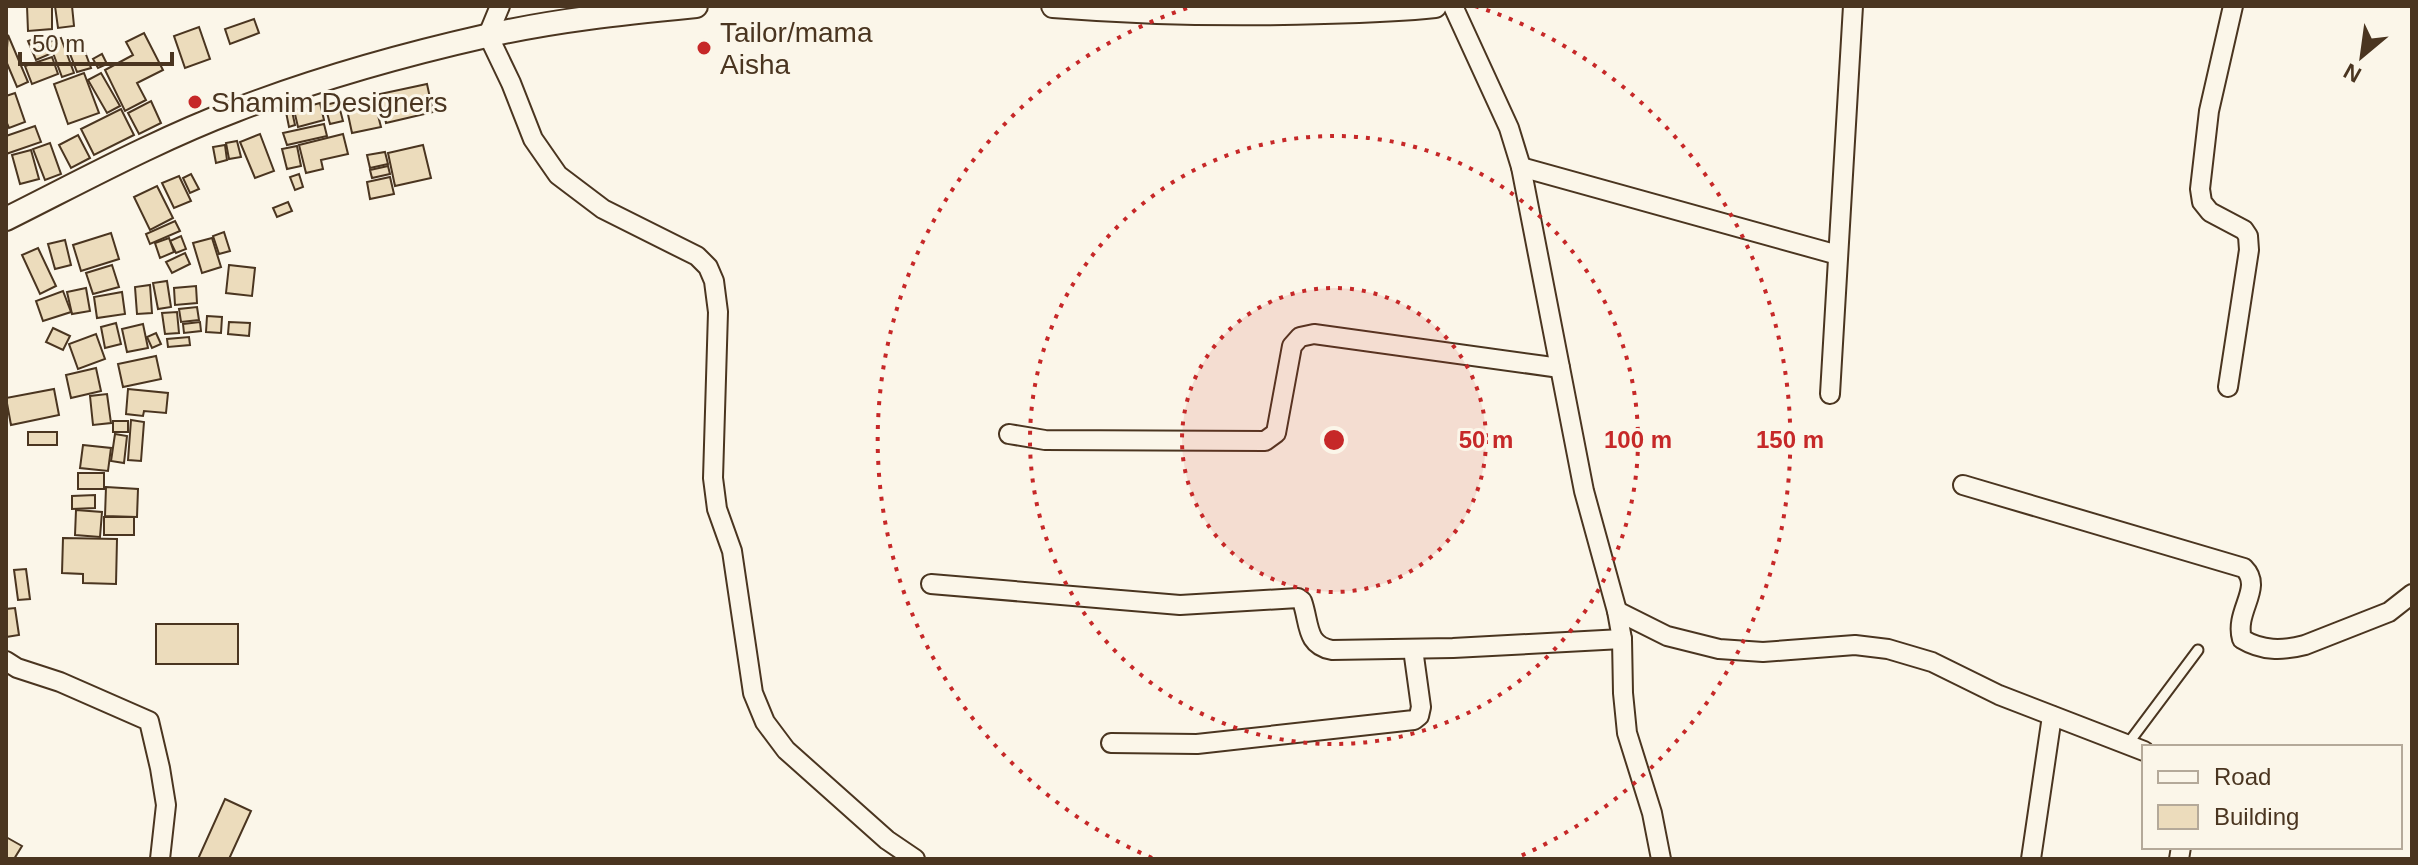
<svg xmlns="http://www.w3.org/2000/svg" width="2418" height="865" font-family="Helvetica,sans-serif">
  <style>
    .building { fill: #ecdcbc; stroke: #4a3520; stroke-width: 2 }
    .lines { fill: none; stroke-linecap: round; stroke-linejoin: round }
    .service-casing { stroke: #4a3520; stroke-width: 13 }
    .minor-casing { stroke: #4a3520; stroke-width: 22 }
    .tertiary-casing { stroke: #4a3520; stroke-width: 26 }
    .service { stroke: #fbf6e9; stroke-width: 9 }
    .minor { stroke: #fbf6e9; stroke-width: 18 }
    .tertiary { stroke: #fbf6e9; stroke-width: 22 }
    .ring { fill: none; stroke: #c62828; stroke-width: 4; stroke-dasharray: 4 8 }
    .poi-dot { fill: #c62828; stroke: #fbf6e9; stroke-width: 3 }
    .labels { text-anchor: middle; stroke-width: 6; stroke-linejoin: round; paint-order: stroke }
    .poi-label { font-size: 28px; fill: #4a3520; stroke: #fbf6e9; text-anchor: start }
    .centre { fill: #c62828; stroke: #fbf6e9; stroke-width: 4 }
    .ring-label { font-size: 24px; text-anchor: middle; font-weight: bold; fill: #c62828; stroke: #fbf6e9; stroke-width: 6; stroke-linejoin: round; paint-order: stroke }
  </style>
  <rect width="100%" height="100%" fill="#fbf6e9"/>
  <!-- building -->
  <g class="building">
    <path d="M27,6H52V29L28,31Z"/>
    <path d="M55,6H72L74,26L58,28Z"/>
    <path d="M254,19L259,33L230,44L225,29Z"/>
    <path d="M199,27L210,59L185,68L174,36Z"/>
    <path d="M144,33L163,70L137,83L146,100L125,111L105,70L133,55L126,42Z"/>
    <path d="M8,35L28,82L17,87L6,61Z"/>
    <path d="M44,35L52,53L36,60L28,41Z"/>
    <path d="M61,38L74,73L62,77L49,42Z"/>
    <path d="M81,41L91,68L77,72L67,46Z"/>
    <path d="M102,54L107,64L98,68L93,59Z"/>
    <path d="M52,57L58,74L32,84L25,66Z"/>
    <path d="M84,73L99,113L68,124L54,84Z"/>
    <path d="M101,73L120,106L107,113L88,80Z"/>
    <path d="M427,84L433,112L386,123L380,94Z"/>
    <path d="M15,93L25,122L9,128L6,121V96Z"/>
    <path d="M374,100L381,127L352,133L346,105Z"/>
    <path d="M151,101L161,123L139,134L128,113Z"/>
    <path d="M338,102L343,121L330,124L325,105Z"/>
    <path d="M320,103L324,120L298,127L294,110Z"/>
    <path d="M121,109L134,135L94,155L81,129Z"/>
    <path d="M292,111L295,125L289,127L286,112Z"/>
    <path d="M324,124L327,136L287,145L283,133Z"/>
    <path d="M35,126L41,142L6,154V136Z"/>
    <path d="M260,134L274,171L255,178L240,142Z"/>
    <path d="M343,134L348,154L321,160L323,169L306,173L299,145Z"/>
    <path d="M78,135L90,158L71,168L59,145Z"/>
    <path d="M237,141L241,157L229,159L226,143Z"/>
    <path d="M50,143L61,174L45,180L33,149Z"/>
    <path d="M225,145L227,160L216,163L213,147Z"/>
    <path d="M423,145L431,178L395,186L388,153Z"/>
    <path d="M297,146L301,166L287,169L282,149Z"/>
    <path d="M31,150L39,179L20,184L12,155Z"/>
    <path d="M385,152L388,164L370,168L367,155Z"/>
    <path d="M388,166L390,174L372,178L370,170Z"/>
    <path d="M191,174L199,189L190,193L183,178Z"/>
    <path d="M299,174L303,187L295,190L290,177Z"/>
    <path d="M179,176L191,201L174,208L162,183Z"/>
    <path d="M390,177L394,194L370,199L367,182Z"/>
    <path d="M157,186L173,218L150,230L134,197Z"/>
    <path d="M288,202L292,211L277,217L273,208Z"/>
    <path d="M175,221L180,231L150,244L146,234Z"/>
    <path d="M224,232L230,251L219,254L213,236Z"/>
    <path d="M111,233L119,259L81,271L73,245Z"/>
    <path d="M181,236L186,249L176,253L170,241Z"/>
    <path d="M169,238L174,252L160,258L155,243Z"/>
    <path d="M212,238L221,267L202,273L193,243Z"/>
    <path d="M65,240L71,265L55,269L48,244Z"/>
    <path d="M38,248L56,286L40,294L22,255Z"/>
    <path d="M185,253L190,264L172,273L166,262Z"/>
    <path d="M112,265L119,287L93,294L86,273Z"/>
    <path d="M229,265L255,268L252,296L226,293Z"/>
    <path d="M167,281L171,307L158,309L153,283Z"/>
    <path d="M150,285L152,313L137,314L135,287Z"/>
    <path d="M196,286L197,303L175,305L174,288Z"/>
    <path d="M86,288L90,311L72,314L67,292Z"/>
    <path d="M63,291L71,312L43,321L36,301Z"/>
    <path d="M122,292L125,314L97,318L94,297Z"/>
    <path d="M197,307L199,320L181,322L179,309Z"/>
    <path d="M177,312L179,333L165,334L162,313Z"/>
    <path d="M207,316L222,317L221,333L206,332Z"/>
    <path d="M200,322L201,331L184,333L183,324Z"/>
    <path d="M229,322L250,323L249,336L228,334Z"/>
    <path d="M116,323L121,344L105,348L101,327Z"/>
    <path d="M143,324L148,348L127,352L122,329Z"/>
    <path d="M53,328L70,336L63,350L46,342Z"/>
    <path d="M156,333L161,344L152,348L147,337Z"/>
    <path d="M96,334L105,359L78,369L69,344Z"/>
    <path d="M189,337L190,345L168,347L167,339Z"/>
    <path d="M156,356L161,379L123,387L118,364Z"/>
    <path d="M96,368L101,391L71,398L66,375Z"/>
    <path d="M54,389L59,415L11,425L6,398Z"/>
    <path d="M128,389L168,393L166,413L144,411L143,416L126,414Z"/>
    <path d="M107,394L111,423L93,425L90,396Z"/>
    <path d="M131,420L144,422L141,461L128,460Z"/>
    <rect x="113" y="421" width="15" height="11"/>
    <rect x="28" y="432" width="29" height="13"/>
    <path d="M115,434L127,436L124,463L111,461Z"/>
    <path d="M83,445L111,448L108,471L80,468Z"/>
    <rect x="78" y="473" width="26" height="16"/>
    <path d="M106,487L138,489L137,517L105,516Z"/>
    <path d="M95,495V508L72,509V496Z"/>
    <path d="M76,510L102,512L100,537L75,535Z"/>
    <rect x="104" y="517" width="30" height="18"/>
    <path d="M63,538L117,539L116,584L83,583V574L62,573Z"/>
    <path d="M26,569L30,599L18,600L14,570Z"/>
    <path d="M15,608L19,635L6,637V609Z"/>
    <rect x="156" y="624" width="82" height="40"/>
    <path d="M225,799L251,811L229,859H198Z"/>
    <path d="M6,837L22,846L14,859H6Z"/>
  </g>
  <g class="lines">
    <!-- service casing -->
    <g class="service-casing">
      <path id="service" d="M2127,745L2198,650"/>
    </g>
    <!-- minor casing -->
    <g class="minor-casing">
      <g id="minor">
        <path d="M500,6L488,35L511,83L533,139L558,175L603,209L697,256L708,267L714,281L718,312L713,478L717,509L732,551L753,693L765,722L786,750L887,840L915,859"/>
        <path d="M1453,6L1509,128L1521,167L1584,491L1617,611L1622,639L1623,693L1627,733L1652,813L1661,859"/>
        <path d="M1521,167L1838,255"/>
        <path d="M2228,387L2249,250L2248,236L2244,230L2210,212L2202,202L2200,189L2209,111L2233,6"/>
        <path d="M1830,394L1853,6"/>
        <path d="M1009,434L1045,440L1265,441L1276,433L1292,346L1300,337L1314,334L1560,368"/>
        <path d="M1963,485L2244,568C2264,588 2234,611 2242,639C2262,651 2282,651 2305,645L2389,612L2412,594"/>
        <path d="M931,584L1180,605L1298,598L1302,601C1310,623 1305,645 1332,650L1453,648L1622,639"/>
        <path d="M1617,611L1667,636L1719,649L1763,652L1855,645L1888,649L1932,662L1999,695L2144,751"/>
        <path d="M6,661L17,668L60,682L149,721L160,768L166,805L160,859"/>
        <path d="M1111,743L1197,744L1414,720L1419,716L1421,707L1413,649"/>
        <path d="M2031,859L2052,716"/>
        <path d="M2179,859L2181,847"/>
      </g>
    </g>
    <!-- tertiary casing -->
    <g class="tertiary-casing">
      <g id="tertiary">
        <path d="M1053,6C1143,13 1233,15 1324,12C1361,11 1398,10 1435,6"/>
        <path d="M6,219C82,181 157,140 236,110C317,79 402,55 486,36C555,20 626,13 696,6"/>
      </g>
    </g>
    <!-- service -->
    <use href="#service" class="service"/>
    <!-- minor -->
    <use href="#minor" class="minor"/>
    <!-- tertiary -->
    <use href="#tertiary" class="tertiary"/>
  </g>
  <!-- distance rings -->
  <circle cx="1334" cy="440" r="152" fill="#c62828" fill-opacity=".12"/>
  <g class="ring">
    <circle cx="1334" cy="440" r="152"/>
    <circle cx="1334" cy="440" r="304"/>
    <path d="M1152 858A456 456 0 0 1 1193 6M1475 6A456 456 0 0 1 1516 858"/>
  </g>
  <!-- markers -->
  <g class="poi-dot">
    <circle cx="704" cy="48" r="8"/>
    <circle cx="195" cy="102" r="8"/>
  </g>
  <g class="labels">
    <!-- poi labels -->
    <g class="poi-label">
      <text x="720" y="42">Tailor/mama<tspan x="720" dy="32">Aisha</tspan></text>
      <text x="211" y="112">Shamim Designers</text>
    </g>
  </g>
  <circle cx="1334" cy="440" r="12" class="centre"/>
  <g class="ring-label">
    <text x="1486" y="448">50 m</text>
    <text x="1638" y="448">100 m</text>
    <text x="1790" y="448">150 m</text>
  </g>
  <!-- border -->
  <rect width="2418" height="865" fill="none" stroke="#4a3520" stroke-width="16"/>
  <!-- legend -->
  <rect x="2142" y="745" width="260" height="104" fill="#fbf6e9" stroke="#b4a999" stroke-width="2"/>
  <rect x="2158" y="771" width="40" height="12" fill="#fbf6e9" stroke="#b4a999" stroke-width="2"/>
  <text x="2214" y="785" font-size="24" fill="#4a3520">Road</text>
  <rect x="2158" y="805" width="40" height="24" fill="#ecdcbc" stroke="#b4a999" stroke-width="2"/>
  <text x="2214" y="825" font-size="24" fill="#4a3520">Building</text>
  <!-- north arrow -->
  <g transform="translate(2362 56) rotate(209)" stroke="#fbf6e9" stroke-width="6" paint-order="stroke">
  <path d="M0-6L14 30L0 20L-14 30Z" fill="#4a3520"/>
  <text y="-12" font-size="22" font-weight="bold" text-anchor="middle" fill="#4a3520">N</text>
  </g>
  <!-- scale -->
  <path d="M20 52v12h152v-12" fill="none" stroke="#4a3520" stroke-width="4"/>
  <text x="32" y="52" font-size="24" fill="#4a3520" stroke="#fbf6e9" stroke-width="6" paint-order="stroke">50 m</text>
</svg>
